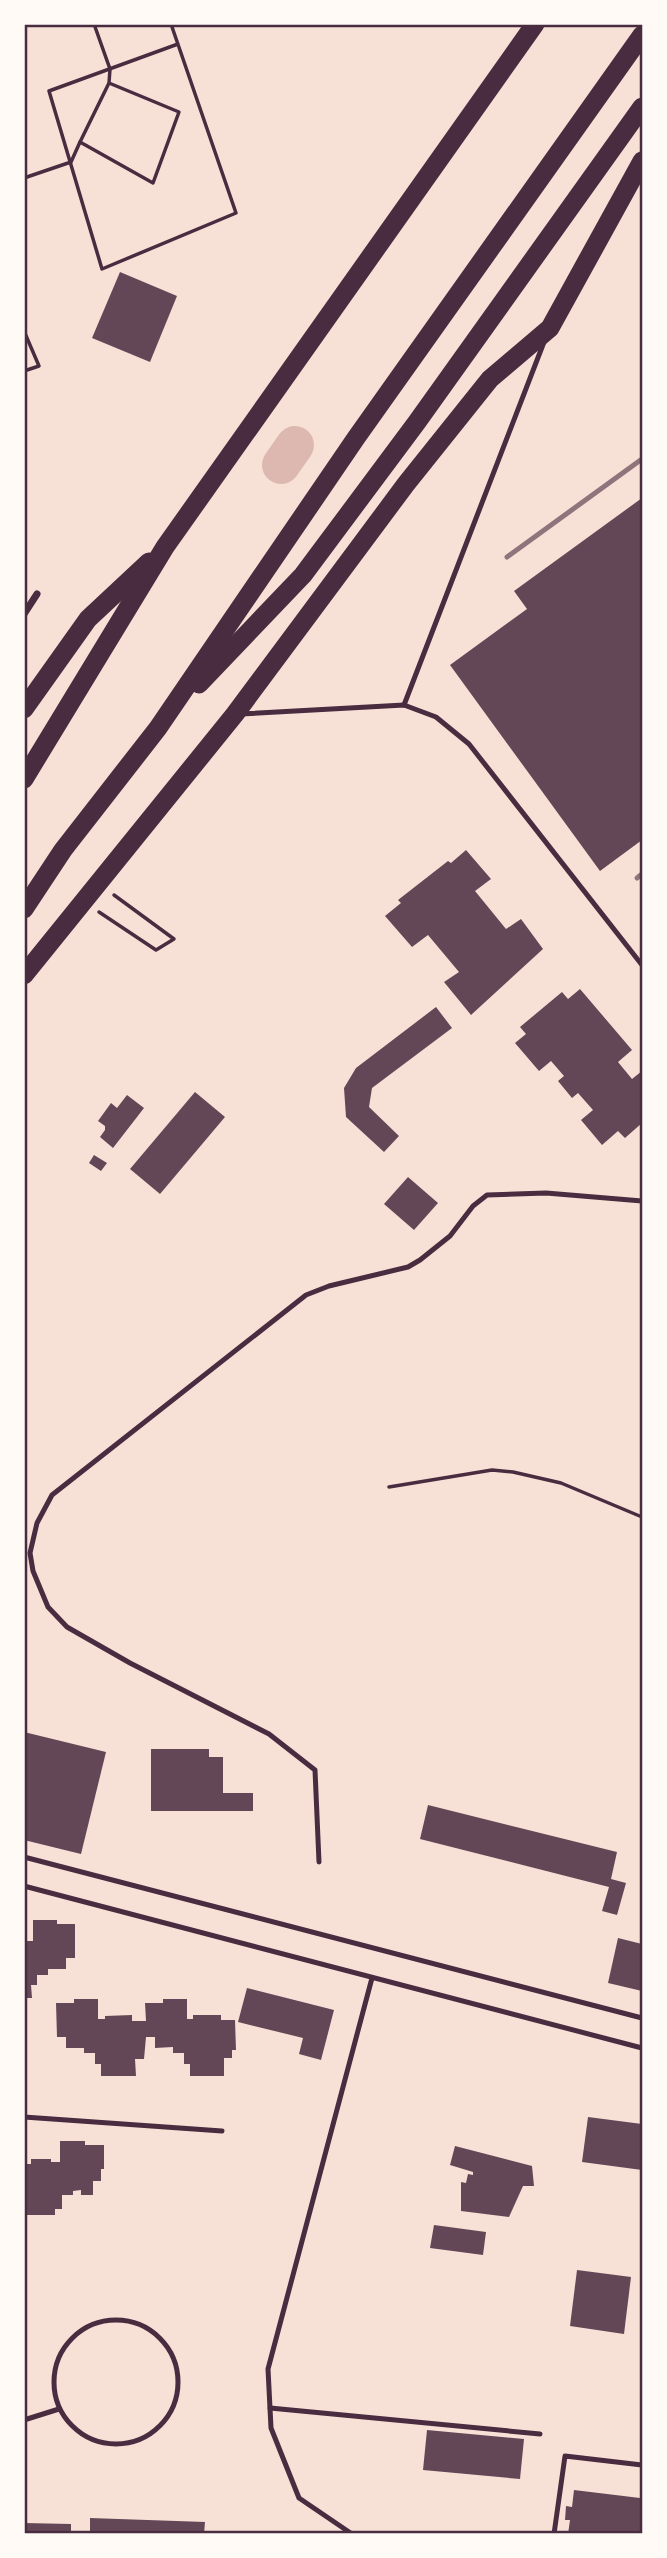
<svg xmlns="http://www.w3.org/2000/svg" width="667" height="2558" font-family="Commissioner,sans-serif">
  <style>
    .lines { fill: none; stroke-linecap: round; stroke-linejoin: round }
    .river { stroke: #dcb8b0; stroke-width: 38 }
    .building { fill: #644757 }
    .path { stroke: #4a2c40; stroke-width: 3.5 }
    .service { stroke: #4a2c40; stroke-width: 5 }
    .minor { stroke: #4a2c40; stroke-width: 7 }
    .trunk { stroke: #4a2c40; stroke-width: 19 }
    .rail { stroke: #8f747c; stroke-width: 5 }
    .neatline { fill: none; stroke: #4a2c40; stroke-width: 2.5 }
  </style>
  <rect width="100%" height="100%" fill="#f7e1d7"/>
  <g class="lines">
    <!-- river -->
    <path class="river" d="M281,465L295,445"/>
  </g>
  <!-- building -->
  <g class="building">
    <path d="M120,272L177,296L150,362L92,338Z"/>
    <path d="M642,498V840L600,871L450,665L527,609L514,591Z"/>
    <path d="M466,850L491,879L475,891L506,929L521,919L543,949L471,1015L444,982L459,972L428,935L412,947L385,916L401,903L398,900L448,861L451,863Z"/>
    <path d="M580,989L632,1050L618,1062L632,1079L642,1071V1123L625,1138L618,1131L602,1145L581,1120L593,1110L578,1093L572,1098L558,1081L564,1076L551,1061L539,1071L515,1043L526,1034L520,1027L562,992L568,999Z"/>
    <path d="M436,1007L452,1028L372,1088L369,1107L399,1136L384,1152L346,1117L344,1088L356,1068Z"/>
    <path d="M195,1092L225,1117L160,1194L130,1169Z"/>
    <path d="M127,1095L144,1108L113,1148L100,1137L105,1130V1126L98,1121L111,1103L117,1108Z"/>
    <path d="M94,1155L107,1163L101,1171L89,1163Z"/>
    <path d="M408,1177L438,1203L414,1230L384,1204Z"/>
    <path d="M24,1732L106,1752L81,1854L24,1840Z"/>
    <path d="M151,1749H209V1757H223V1793H253V1811H151Z"/>
    <path d="M428,1805L617,1852L611,1879L626,1883L617,1915L602,1911L609,1887L420,1839Z"/>
    <path d="M33,1920H57V1924H75V1958H66V1969H48V1975H37V1985H31L32,1998H24V1937H27V1941H33Z"/>
    <path d="M618,1938L642,1944V1991L608,1983Z"/>
    <path d="M247,1988L334,2010L321,2060L299,2054L303,2038L238,2022Z"/>
    <path d="M74,1999H98V2019H105V2016L132,2015V2021H146L145,2003H163V1999H187V2019H193V2015H221V2020H235L236,2050H232V2058H224V2076H190V2064H184V2053H173V2047L155,2048V2037H146L144,2059H135L136,2076H101V2064H95V2053H84V2048H66V2037H57L56,2003H74Z"/>
    <path d="M588,2117L642,2124V2170L582,2162Z"/>
    <path d="M60,2141H85V2145H104V2169H101V2181H93V2195H81V2190L73,2191V2195H62V2209H55V2215H24V2164H31V2159H51V2162H60Z"/>
    <path d="M455,2146L532,2166L534,2186H523L509,2217L461,2211V2182L466,2183L468,2174L473,2175V2172L450,2165Z"/>
    <path d="M434,2225L486,2232L483,2255L430,2248Z"/>
    <path d="M577,2270L631,2277L624,2334L570,2326Z"/>
    <path d="M427,2430L524,2439L520,2479L423,2470Z"/>
    <path d="M641,2488L642,2534H568L570,2520H565L566,2506L572,2507L574,2490L640,2498Z"/>
    <path d="M90,2518L205,2522L204,2534H90Z"/>
    <path d="M24,2523L71,2524V2534H24Z"/>
  </g>
  <g class="lines">
    <!-- path -->
    <g class="path">
      <path d="M94,24L110,69L109,83L80,142L153,183L179,112L109,83"/>
      <path d="M171,24C193,87 214,150 236,213L102,269L49,91L178,44"/>
      <path d="M24,178L71,162L80,142"/>
      <path d="M24,331L39,366L24,371"/>
      <path d="M99,912L156,950L174,939L114,895"/>
      <path d="M389,1487L492,1470L513,1472L561,1483L642,1517"/>
    </g>
    <!-- service -->
    <g class="service">
      <path d="M404,705L544,342"/>
      <path d="M241,714L404,705L436,717L469,744L642,965"/>
      <path d="M24,1857L642,2018"/>
      <path d="M319,1862L315,1770L269,1734L130,1663L67,1627L48,1607L33,1571L30,1553L37,1523L52,1495L306,1295L329,1286L408,1267L420,1260L450,1236L473,1206L487,1195L546,1193L642,1201"/>
      <path d="M24,1886L642,2048"/>
      <path d="M24,2117L222,2131"/>
      <circle cx="116" cy="2382" r="62"/>
      <path d="M270,2408L540,2434"/>
      <path d="M24,2420L59,2409"/>
      <path d="M352,2534L299,2498L271,2428L268,2369L372,1978"/>
      <path d="M554,2534L565,2456L642,2465"/>
    </g>
    <!-- minor -->
    <path class="minor" d="M24,614L37,594"/>
    <!-- trunk -->
    <g class="trunk">
      <path d="M199,684L303,575L417,422L642,107"/>
      <path d="M24,709L88,619L149,562"/>
      <path d="M24,779L165,547L535,24"/>
      <path d="M24,909L63,850L158,728L356,438L642,35"/>
      <path d="M24,975L235,714L406,484L490,379L550,328L642,161"/>
    </g>
    <!-- rail -->
    <g class="rail">
      <path d="M507,557L642,459"/>
      <path d="M637,878L642,874"/>
    </g>
  </g>
  <!-- border -->
  <rect width="667" height="2558" fill="none" stroke="#fffaf5" stroke-width="52"/>
  <rect x="26" y="26" width="615" height="2506" class="neatline"/>
</svg>
